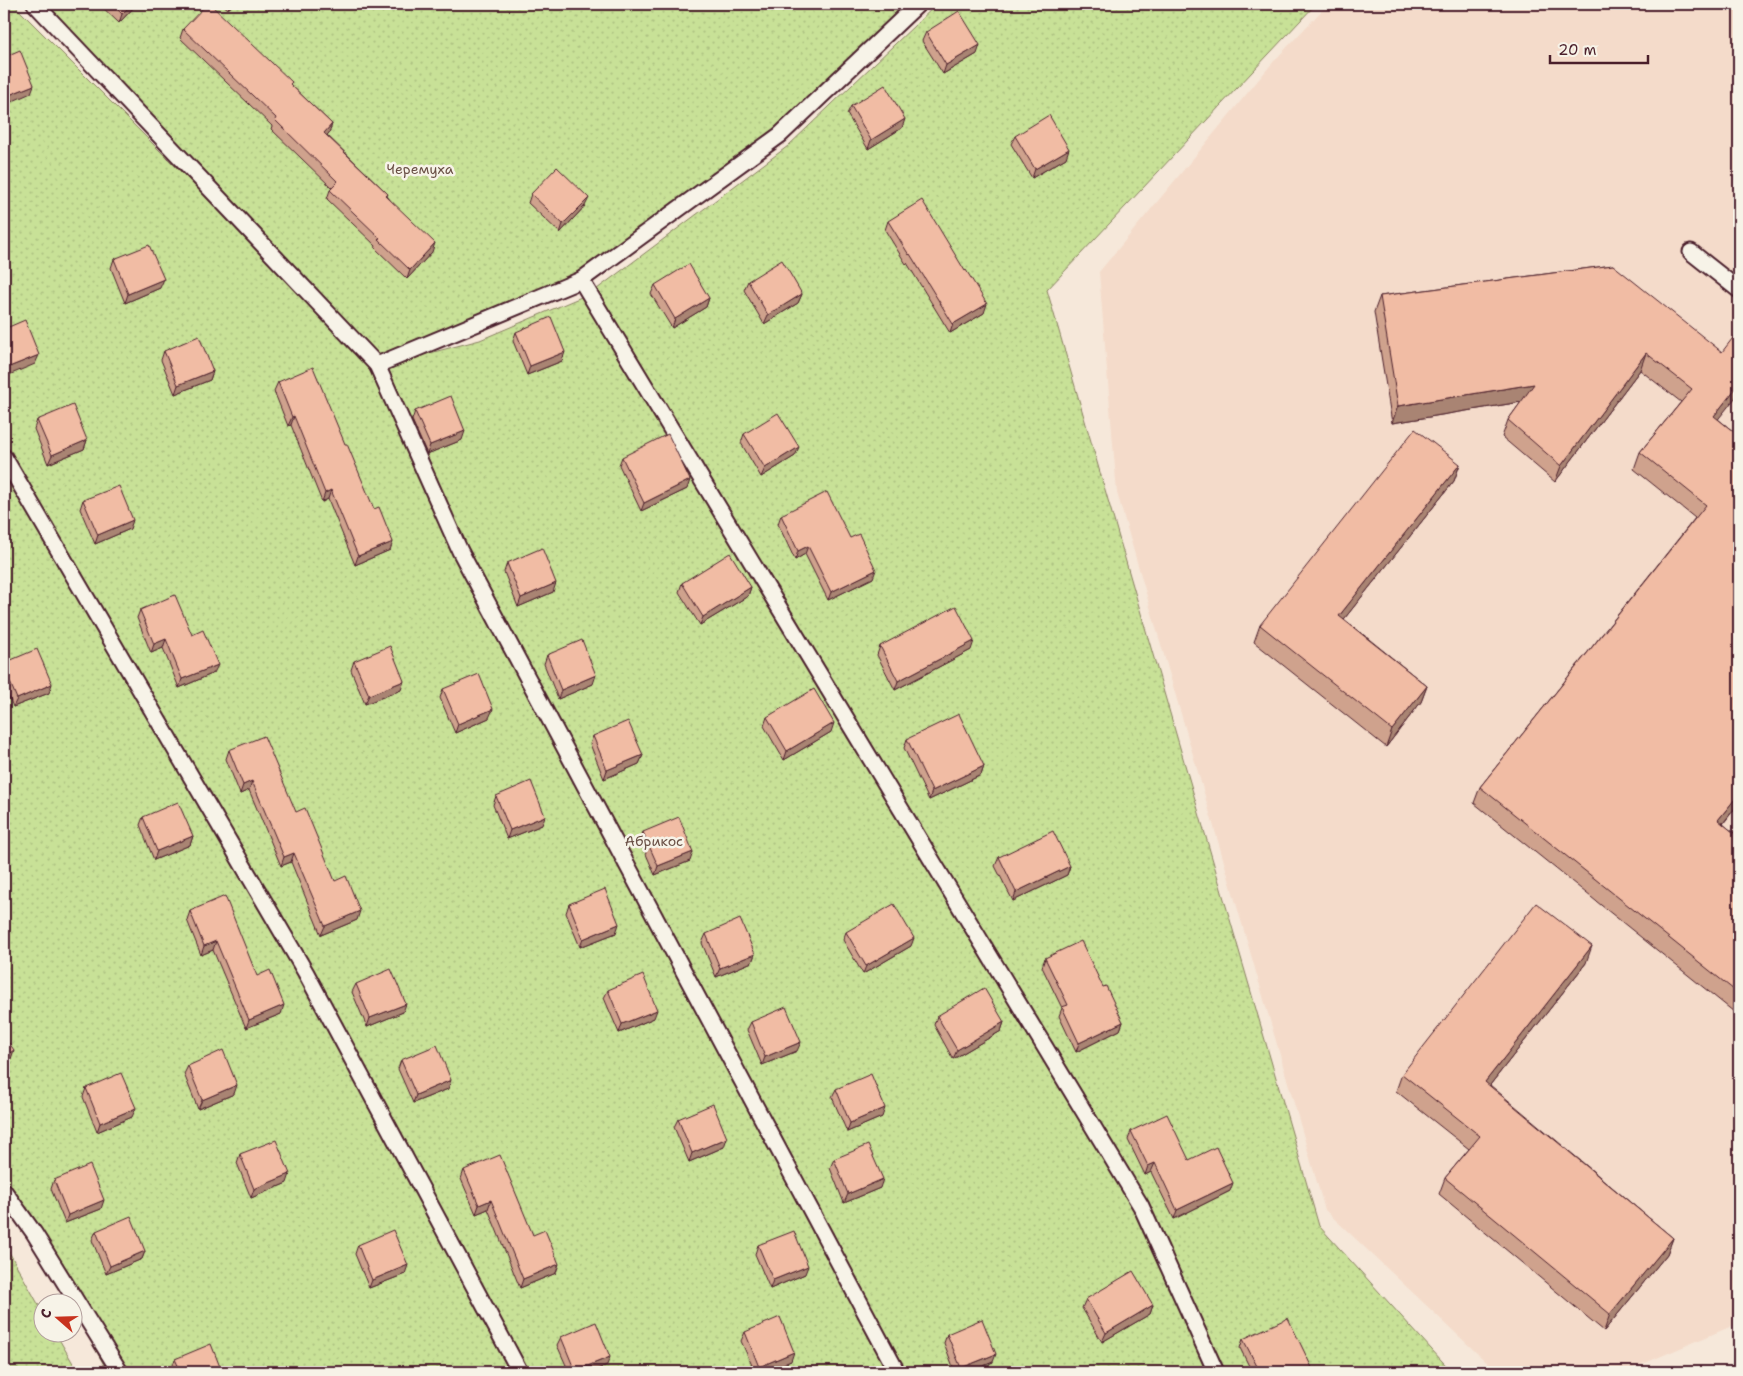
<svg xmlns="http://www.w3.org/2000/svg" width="1743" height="1376" font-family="'Shantell Sans',sans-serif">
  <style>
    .built { fill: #f4dbca }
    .garden { fill: url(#garden-dots); stroke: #898061 }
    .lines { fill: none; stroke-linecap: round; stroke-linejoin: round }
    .service-casing { stroke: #4a1f2b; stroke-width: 19 }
    .service { stroke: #f7f3e8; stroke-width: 15 }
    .wall { fill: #cfa28d; stroke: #4a1f2b }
    .shaded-wall { fill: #a98473; stroke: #4a1f2b }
    .building { fill: #f1bca4; stroke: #4a1f2b }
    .labels { text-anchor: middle; stroke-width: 5; stroke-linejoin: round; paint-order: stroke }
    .park-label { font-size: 14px; fill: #6a5046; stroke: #f7f3e8 }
  </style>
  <defs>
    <pattern id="garden-dots" width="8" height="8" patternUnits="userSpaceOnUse" patternTransform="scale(1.25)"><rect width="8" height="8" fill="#c8e197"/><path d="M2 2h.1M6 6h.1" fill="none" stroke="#adc182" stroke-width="1.8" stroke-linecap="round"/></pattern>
  </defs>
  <rect width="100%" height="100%" fill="#f6e8da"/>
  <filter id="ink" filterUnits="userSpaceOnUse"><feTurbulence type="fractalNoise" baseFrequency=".02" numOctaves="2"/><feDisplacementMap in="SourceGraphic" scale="10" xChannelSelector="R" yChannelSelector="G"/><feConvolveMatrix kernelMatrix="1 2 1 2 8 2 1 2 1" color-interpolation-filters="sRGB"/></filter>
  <g filter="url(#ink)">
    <!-- built -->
    <path class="built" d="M1328,4H1739V1323L1624,1372H1497L1325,1210L1117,493L1099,272L1274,61Z"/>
    <!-- garden -->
    <g class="garden">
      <path d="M4,4H13L376,367L480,340L593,292L788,146L937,4H1316L1047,290L1319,1226L1452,1372H108L4,1186Z"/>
      <path d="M35,4H918L780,135L581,280L377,365Z"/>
      <path d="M4,1243L42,1311V1334H56L78,1372H4Z"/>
    </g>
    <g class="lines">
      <!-- service casing -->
      <g class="service-casing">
        <g id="service">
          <path d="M35,4L377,365L581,280L780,135L918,4"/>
          <path d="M1691,252L1739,290"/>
          <path d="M581,280L1141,1206L1216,1372"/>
          <path d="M377,365L460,551L897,1372"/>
          <path d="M4,457L306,973L520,1372"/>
          <path d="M4,1191L34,1233L120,1372"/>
        </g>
      </g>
      <!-- service -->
      <use href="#service" class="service"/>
    </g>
    <!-- wall -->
    <g class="wall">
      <path d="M99,4H137L119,23Z"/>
      <path d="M222,4H234L228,9Z"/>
      <path d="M183,29L291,85L332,124L329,133L327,135L388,194L387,196L432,252L407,279L375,248L376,246L327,199L330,190L332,188L271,129L272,126L180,38Z"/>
      <path d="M926,32L977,54L943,74L922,41Z"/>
      <path d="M851,106L902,128L868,149L847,114Z"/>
      <path d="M1015,136L1066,158L1032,178L1011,144Z"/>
      <path d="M531,194L585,206L560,233L528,203Z"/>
      <path d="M888,221L965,271L984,313L950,333L907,263L906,264L885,230Z"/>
      <path d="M114,259L160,288L125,303L111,268Z"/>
      <path d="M1613,265L1718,419L1739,436V803L1723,824L1739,837V1016L1474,803L1480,787L1695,518L1634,469L1640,452L1681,402L1640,370L1555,482L1502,437L1508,420L1521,402L1392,423L1374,312L1380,296Z"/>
      <path d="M748,281L802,294L798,303L764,324L744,290Z"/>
      <path d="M655,285L709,298L706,307L672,328L651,294Z"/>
      <path d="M516,332L562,361L527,375L513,341Z"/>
      <path d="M164,351L213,371L210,380L175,394L161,360Z"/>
      <path d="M278,382L345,444L390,550L355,565L328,499L322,502L291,425L288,426L274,391Z"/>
      <path d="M415,411L462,440L427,454L412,420Z"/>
      <path d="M37,420L87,440L84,449L48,464L34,429Z"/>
      <path d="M744,434L795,456L761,477L741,443Z"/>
      <path d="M622,457L687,489L641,511L619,465Z"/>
      <path d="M1460,464L1454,481L1344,619L1427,686L1421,702L1386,747L1254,642L1260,625Z"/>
      <path d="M83,500L130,529L95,544L80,509Z"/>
      <path d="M781,515L850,538L873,578L828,600L805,554L795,560L778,524Z"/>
      <path d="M507,563L553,592L518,607L504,572Z"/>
      <path d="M682,583L751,587L748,596L700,625L679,592Z"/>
      <path d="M140,610L192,635L214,673L179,688L163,648L151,653L137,618Z"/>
      <path d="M880,646L971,650L895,690L877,655Z"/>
      <path d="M547,655L593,684L558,699L544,664Z"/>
      <path d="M354,661L401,690L365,704L351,670Z"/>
      <path d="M4,663L49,693L13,707L4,685Z"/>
      <path d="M443,689L489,718L455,733L440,698Z"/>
      <path d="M767,717L831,732L784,760L764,726Z"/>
      <path d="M593,736L643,755L639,764L604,779L590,744Z"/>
      <path d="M907,739L984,766L981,775L929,800L904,748Z"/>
      <path d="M229,750L296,812L335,881L357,920L321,935L291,862L281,866L249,790L240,794L226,759Z"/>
      <path d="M496,796L542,825L507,839L493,805Z"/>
      <path d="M143,817L193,836L190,845L154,860L140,825Z"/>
      <path d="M643,832L690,861L655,875L640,840Z"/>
      <path d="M999,857L1070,866L1067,875L1013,901L995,866Z"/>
      <path d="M569,904L616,933L580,947L566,913Z"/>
      <path d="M190,911L281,1014L246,1028L213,950L201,955L187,920Z"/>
      <path d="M846,932L911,946L863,974L843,940Z"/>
      <path d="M706,934L755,954L752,962L716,977L702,943Z"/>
      <path d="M1045,958L1103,987L1123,1022L1120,1030L1076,1052L1059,1016L1062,1008L1042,967Z"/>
      <path d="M1586,963L1490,1085L1673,1238L1667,1254L1604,1331L1439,1194L1445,1178L1469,1149L1396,1091L1402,1074Z"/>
      <path d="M356,984L403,1012L367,1027L352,992Z"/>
      <path d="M608,990L654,1018L619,1033L604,998Z"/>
      <path d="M937,1016L1004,1022L1001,1031L953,1059L934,1025Z"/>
      <path d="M751,1022L797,1051L762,1065L747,1030Z"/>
      <path d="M401,1060L448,1089L413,1103L398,1069Z"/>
      <path d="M188,1066L234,1094L198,1109L184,1074Z"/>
      <path d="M86,1088L132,1117L97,1132L83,1097Z"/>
      <path d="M836,1089L882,1117L847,1132L832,1097Z"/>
      <path d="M678,1119L724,1147L689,1162L674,1127Z"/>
      <path d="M1131,1131L1189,1160L1230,1191L1174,1219L1151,1172L1145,1175L1128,1140Z"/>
      <path d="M240,1154L287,1183L251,1198L237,1163Z"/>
      <path d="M834,1159L880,1188L844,1203L830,1168Z"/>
      <path d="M464,1170L533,1235L556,1273L520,1288L488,1209L476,1214L461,1179Z"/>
      <path d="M54,1180L101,1209L65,1223L51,1189Z"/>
      <path d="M96,1231L145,1251L142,1259L106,1274L92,1240Z"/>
      <path d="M358,1245L405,1274L369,1288L355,1254Z"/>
      <path d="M758,1245L805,1274L770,1289L755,1254Z"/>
      <path d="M1086,1299L1153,1305L1150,1314L1102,1342L1082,1308Z"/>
      <path d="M745,1332L791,1361L764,1372H755L741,1341Z"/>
      <path d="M947,1334L993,1362L969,1372H955L944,1343Z"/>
      <path d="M561,1337L607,1365L591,1372H569L557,1345Z"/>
      <path d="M1243,1339L1314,1372H1252L1240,1348Z"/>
      <path d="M175,1359L222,1372H174L172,1368Z"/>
    </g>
    <!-- shaded-wall -->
    <g class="shaded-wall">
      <path d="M132,4H137L119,23L122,14Z"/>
      <path d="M230,4H234L228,9Z"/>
      <path d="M980,45L977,54L943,74L946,65Z"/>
      <path d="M34,85L31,93L4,105V97Z"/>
      <path d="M905,119L902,128L868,149L871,140Z"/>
      <path d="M332,124L329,133L321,142L324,133Z"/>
      <path d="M1069,149L1066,158L1032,178L1035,169Z"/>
      <path d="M589,198L585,206L560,233L563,224Z"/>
      <path d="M435,243L432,252L407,279L410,270Z"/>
      <path d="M164,279L160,288L125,303L128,294Z"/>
      <path d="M802,294L798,303L764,324L768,315Z"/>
      <path d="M709,298L706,307L672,328L675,319Z"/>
      <path d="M987,304L984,313L950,333L953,324Z"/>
      <path d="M565,352L562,361L527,375L530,366Z"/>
      <path d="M1646,353L1640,370L1555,482L1561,466Z"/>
      <path d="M39,355L35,364L4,377V369Z"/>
      <path d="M213,371L210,380L175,394L178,385Z"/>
      <path d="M1534,384L1527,401L1392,423L1398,406Z"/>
      <path d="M1739,384V393L1708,432L1714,416Z"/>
      <path d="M294,416L291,425L288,426L292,417Z"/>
      <path d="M465,431L462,440L427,454L430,445Z"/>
      <path d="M87,440L84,449L48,464L52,455Z"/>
      <path d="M799,447L795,456L761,477L765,468Z"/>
      <path d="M1460,464L1454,481L1333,633L1339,616Z"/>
      <path d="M690,480L687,489L641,511L644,503Z"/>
      <path d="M331,490L328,499L322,502L325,493Z"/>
      <path d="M133,520L130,529L95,544L98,535Z"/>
      <path d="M393,542L390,550L355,565L358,556Z"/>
      <path d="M808,546L805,554L795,560L798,551Z"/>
      <path d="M876,570L873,578L828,600L831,592Z"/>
      <path d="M556,583L553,592L518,607L521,598Z"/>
      <path d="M751,587L748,596L700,625L703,617Z"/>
      <path d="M9,600L6,609L4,610V603Z"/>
      <path d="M166,639L163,648L151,653L154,644Z"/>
      <path d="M974,641L971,650L895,690L898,681Z"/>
      <path d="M218,665L214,673L179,688L182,679Z"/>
      <path d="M596,675L593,684L558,699L561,690Z"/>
      <path d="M404,681L401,690L365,704L369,695Z"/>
      <path d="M52,684L49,693L13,707L17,699Z"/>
      <path d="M1427,686L1421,702L1386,747L1392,730Z"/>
      <path d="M493,709L489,718L455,733L458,724Z"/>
      <path d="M834,723L831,732L784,760L787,751Z"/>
      <path d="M643,755L639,764L604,779L607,770Z"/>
      <path d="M984,766L981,775L929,800L932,791Z"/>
      <path d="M252,781L249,790L240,794L243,785Z"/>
      <path d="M1739,794V803L1712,837L1718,820Z"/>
      <path d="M545,816L542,825L507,839L510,830Z"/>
      <path d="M193,836L190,845L154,860L157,851Z"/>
      <path d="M693,852L690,861L655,875L658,866Z"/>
      <path d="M294,853L291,862L281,866L284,857Z"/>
      <path d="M1070,866L1067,875L1013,901L1016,892Z"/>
      <path d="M360,911L357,920L321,935L325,926Z"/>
      <path d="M619,924L616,933L580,947L583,939Z"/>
      <path d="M914,938L911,946L863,974L866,966Z"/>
      <path d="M216,941L213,950L201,955L204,946Z"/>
      <path d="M1592,946L1586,963L1479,1099L1485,1082Z"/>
      <path d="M755,954L752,962L716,977L720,968Z"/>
      <path d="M406,1004L403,1012L367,1027L370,1018Z"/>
      <path d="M284,1005L281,1014L246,1028L249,1020Z"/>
      <path d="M657,1010L654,1018L619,1033L622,1024Z"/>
      <path d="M1004,1022L1001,1031L953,1059L957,1050Z"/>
      <path d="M1123,1022L1120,1030L1076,1052L1079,1043Z"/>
      <path d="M801,1042L797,1051L762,1065L765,1057Z"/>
      <path d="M14,1050L11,1059L4,1064V1057Z"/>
      <path d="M451,1080L448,1089L413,1103L416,1095Z"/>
      <path d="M237,1085L234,1094L198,1109L202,1100Z"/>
      <path d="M136,1108L132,1117L97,1132L100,1123Z"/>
      <path d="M885,1108L882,1117L847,1132L850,1123Z"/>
      <path d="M727,1138L724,1147L689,1162L692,1153Z"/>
      <path d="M1155,1163L1151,1172L1145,1175L1148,1166Z"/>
      <path d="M290,1174L287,1183L251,1198L254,1189Z"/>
      <path d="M883,1179L880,1188L844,1203L848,1194Z"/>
      <path d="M1233,1183L1230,1191L1174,1219L1177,1210Z"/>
      <path d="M104,1200L101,1209L65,1223L68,1215Z"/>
      <path d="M491,1200L488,1209L476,1214L479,1205Z"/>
      <path d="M1673,1238L1667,1254L1604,1331L1610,1314Z"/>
      <path d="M145,1251L142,1259L106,1274L110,1266Z"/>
      <path d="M559,1264L556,1273L520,1288L523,1279Z"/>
      <path d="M408,1265L405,1274L369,1288L372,1280Z"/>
      <path d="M808,1266L805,1274L770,1289L773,1280Z"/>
      <path d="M1153,1305L1150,1314L1102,1342L1106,1333Z"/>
      <path d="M794,1352L791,1361L764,1372H757L759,1367Z"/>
      <path d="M996,1354L993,1362L969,1372H959L961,1368Z"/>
      <path d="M610,1357L607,1365L591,1372H575V1371Z"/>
    </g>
    <!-- building -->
    <g class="building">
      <path d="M112,4H132L122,14Z"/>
      <path d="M207,4H210L292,82L290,84L332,124L324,133L388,194L386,196L435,243L410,270L378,239L380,238L330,190L338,182L275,120L276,118L183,29Z"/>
      <path d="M959,11L980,45L946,65L926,32Z"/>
      <path d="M20,50L34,85L4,97V57Z"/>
      <path d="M885,85L905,119L871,140L851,106Z"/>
      <path d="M1049,115L1069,149L1035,169L1015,136Z"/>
      <path d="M557,167L589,198L563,224L531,194Z"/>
      <path d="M922,200L965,271L966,270L987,304L953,324L910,254L909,255L888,221Z"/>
      <path d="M149,245L164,279L128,294L114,259Z"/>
      <path d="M782,260L802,294L768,315L748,281Z"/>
      <path d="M689,264L709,298L675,319L655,285Z"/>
      <path d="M1613,265L1722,352L1739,330V384L1714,416L1739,436V794L1718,820L1739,837V994L1480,787L1706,505L1640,452L1692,389L1646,353L1561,466L1508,420L1534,384L1398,406L1380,296Z"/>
      <path d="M551,317L565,352L530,366L516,332Z"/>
      <path d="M25,320L39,355L4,369V329Z"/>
      <path d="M199,336L213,371L178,385L164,351Z"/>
      <path d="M313,367L345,444H347L374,509L379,507L393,542L358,556L331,490L325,493L294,416L292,417L278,382Z"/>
      <path d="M451,396L465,431L430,445L415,411Z"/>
      <path d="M73,405L87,440L52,455L37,420Z"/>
      <path d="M778,413L799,447L765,468L744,434Z"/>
      <path d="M1415,429L1460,464L1339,616L1427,686L1392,730L1260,625Z"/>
      <path d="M668,434L690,480L644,503L622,457Z"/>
      <path d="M119,486L133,520L98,535L83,500Z"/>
      <path d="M827,492L850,538L859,534L876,570L831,592L808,546L798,551L781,515Z"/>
      <path d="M542,548L556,583L521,598L507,563Z"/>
      <path d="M730,553L751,587L703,617L682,583Z"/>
      <path d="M4,588L9,600L4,603Z"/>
      <path d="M175,595L192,635L203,630L218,665L182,679L166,639L154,644L140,610Z"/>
      <path d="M956,606L974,641L898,681L880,646Z"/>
      <path d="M582,640L596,675L561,690L547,655Z"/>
      <path d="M390,646L404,681L369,695L354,661Z"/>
      <path d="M37,649L52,684L17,699L4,668V663Z"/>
      <path d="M479,674L493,709L458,724L443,689Z"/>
      <path d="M814,689L834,723L787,751L767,717Z"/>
      <path d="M959,714L984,766L932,791L907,739Z"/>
      <path d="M628,721L643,755L607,770L593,736Z"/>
      <path d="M264,736L296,812L305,808L335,881L346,876L360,911L325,926L294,853L284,857L252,781L243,785L229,750Z"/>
      <path d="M531,781L545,816L510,830L496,796Z"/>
      <path d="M178,802L193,836L157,851L143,817Z"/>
      <path d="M679,817L693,852L658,866L643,832Z"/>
      <path d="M1053,831L1070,866L1016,892L999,857Z"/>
      <path d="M605,889L619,924L583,939L569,904Z"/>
      <path d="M225,896L257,976L270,970L284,1005L249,1020L216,941L204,946L190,911Z"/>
      <path d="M1536,903L1592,946L1485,1082L1673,1238L1610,1314L1445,1178L1480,1136L1402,1074Z"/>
      <path d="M894,904L914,938L866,966L846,932Z"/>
      <path d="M740,919L755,954L720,968L706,934Z"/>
      <path d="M1081,941L1103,987L1106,986L1123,1022L1079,1043L1062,1007L1068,1005L1045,958Z"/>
      <path d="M391,969L406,1004L370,1018L356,984Z"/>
      <path d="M643,975L657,1010L622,1024L608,990Z"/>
      <path d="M984,988L1004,1022L957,1050L937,1016Z"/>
      <path d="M786,1007L801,1042L765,1057L751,1022Z"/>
      <path d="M4,1036L14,1050L4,1057Z"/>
      <path d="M437,1045L451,1080L416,1095L401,1060Z"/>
      <path d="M223,1050L237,1085L202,1100L188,1066Z"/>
      <path d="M121,1073L136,1108L100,1123L86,1088Z"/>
      <path d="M871,1074L885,1108L850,1123L836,1089Z"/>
      <path d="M713,1104L727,1138L692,1153L678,1119Z"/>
      <path d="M1167,1114L1189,1160L1216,1147L1233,1183L1177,1210L1155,1163L1148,1166L1131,1131Z"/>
      <path d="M276,1140L290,1174L254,1189L240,1154Z"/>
      <path d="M868,1145L883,1179L848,1194L834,1159Z"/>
      <path d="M500,1155L533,1235L545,1230L559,1264L523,1279L491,1200L479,1205L464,1170Z"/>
      <path d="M90,1165L104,1200L68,1215L54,1180Z"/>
      <path d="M131,1216L145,1251L110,1266L96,1231Z"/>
      <path d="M393,1230L408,1265L372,1280L358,1245Z"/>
      <path d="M794,1231L808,1266L773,1280L758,1245Z"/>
      <path d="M1133,1271L1153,1305L1106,1333L1086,1299Z"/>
      <path d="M780,1317L794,1352L759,1367L745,1332Z"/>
      <path d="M1288,1318L1314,1372H1260L1243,1339Z"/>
      <path d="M982,1319L996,1354L961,1368L947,1334Z"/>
      <path d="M596,1322L610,1357L575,1371L561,1337Z"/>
      <path d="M211,1344L222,1372H181L175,1359Z"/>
    </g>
  </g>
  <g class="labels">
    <!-- park labels -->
    <g class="park-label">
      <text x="420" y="174">Черемуха</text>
      <text x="654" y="846">Абрикос</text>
    </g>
  </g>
  <!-- margin -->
  <rect width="1743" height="1376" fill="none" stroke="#f7f3e8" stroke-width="20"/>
  <rect x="10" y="10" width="1723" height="1356" fill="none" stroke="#4a1f2b" stroke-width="2" filter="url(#ink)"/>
  <!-- north arrow -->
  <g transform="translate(58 1318) rotate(290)"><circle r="24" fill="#f7f3e8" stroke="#b29e9c"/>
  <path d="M0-4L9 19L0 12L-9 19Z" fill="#c8321e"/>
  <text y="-8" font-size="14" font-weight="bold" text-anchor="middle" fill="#4a1f2b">С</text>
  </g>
  <!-- scale -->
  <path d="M1550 55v8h98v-8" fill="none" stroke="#4a1f2b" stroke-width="2.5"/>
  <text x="1558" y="55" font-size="15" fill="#4a1f2b" stroke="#f7f3e8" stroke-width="4" paint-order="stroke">20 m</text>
</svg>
